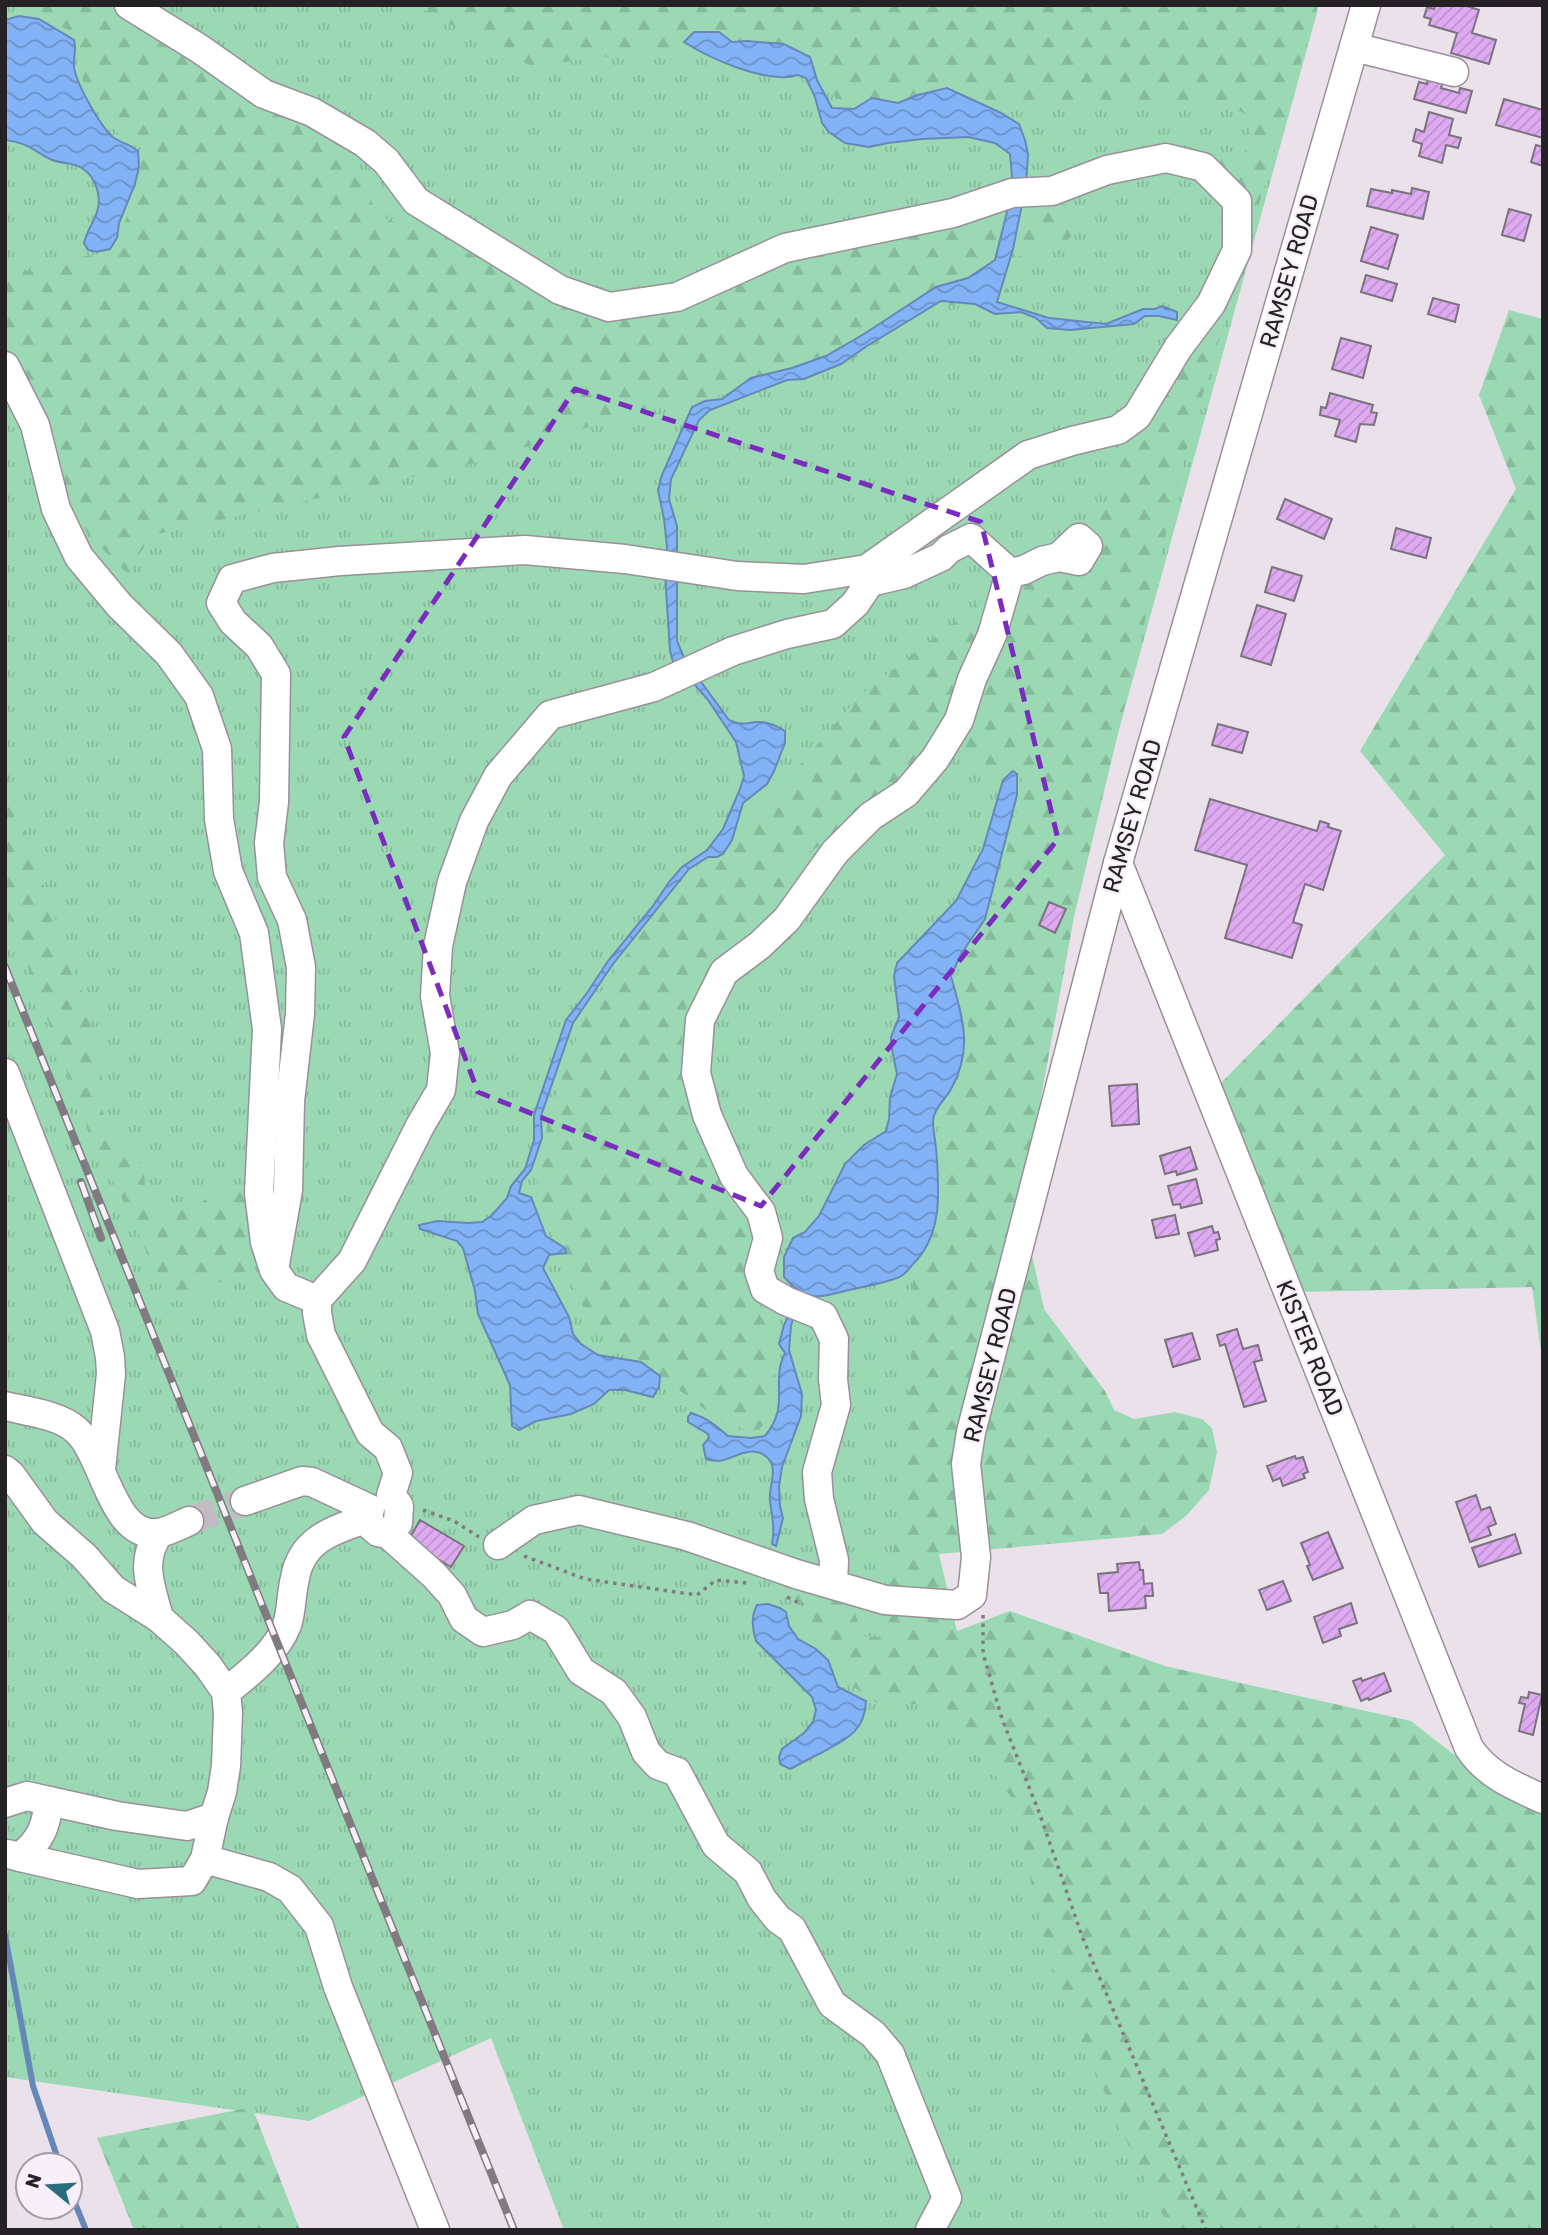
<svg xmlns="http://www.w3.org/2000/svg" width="1548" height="2235" font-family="Rubik,sans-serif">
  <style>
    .grass { fill: url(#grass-tufts) }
    .forest { fill: url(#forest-firs) }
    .water { fill: url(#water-waves); stroke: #6688b8; stroke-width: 2 }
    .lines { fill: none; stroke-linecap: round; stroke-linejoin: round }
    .stream { stroke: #6688b8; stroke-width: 6 }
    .building { fill: url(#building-hatch); stroke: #7a737d; stroke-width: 2 }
    .minor-tunnel { stroke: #c3bbc3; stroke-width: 28; stroke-dasharray: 28 14; stroke-linecap: butt }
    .minor-casing { stroke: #999098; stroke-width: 31 }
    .path { stroke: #827c82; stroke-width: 3.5; stroke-dasharray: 3.5 5; stroke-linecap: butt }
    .minor { stroke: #fff; stroke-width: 28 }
    .rail-casing { stroke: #817b81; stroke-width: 8 }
    .rail { stroke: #f8eff8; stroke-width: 5; stroke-dasharray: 16; stroke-linecap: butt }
    .marked { fill: none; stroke: #7b2cbf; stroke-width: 5; stroke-dasharray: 14 9; stroke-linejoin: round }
    .labels { text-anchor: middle; stroke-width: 5; stroke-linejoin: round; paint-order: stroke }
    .street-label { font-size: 23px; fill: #252225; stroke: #f8eff8 }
  </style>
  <defs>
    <pattern id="grass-tufts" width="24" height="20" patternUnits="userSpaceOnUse" patternTransform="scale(1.75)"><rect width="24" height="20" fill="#9ad9b4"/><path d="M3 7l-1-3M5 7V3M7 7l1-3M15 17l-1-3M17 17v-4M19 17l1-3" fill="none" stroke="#85ba9b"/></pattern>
    <pattern id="forest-firs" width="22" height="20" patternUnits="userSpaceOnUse" patternTransform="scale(1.75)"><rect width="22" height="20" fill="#9ad9b4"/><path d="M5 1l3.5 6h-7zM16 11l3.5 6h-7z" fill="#85ba9b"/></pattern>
    <pattern id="water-waves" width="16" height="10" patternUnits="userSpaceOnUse" patternTransform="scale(1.75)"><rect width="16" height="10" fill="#82b3f7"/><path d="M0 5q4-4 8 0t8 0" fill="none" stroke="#6a91c8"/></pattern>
    <pattern id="building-hatch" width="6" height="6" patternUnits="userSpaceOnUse" patternTransform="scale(1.75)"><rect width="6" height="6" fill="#deaaf1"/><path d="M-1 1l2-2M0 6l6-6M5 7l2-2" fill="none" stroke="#be92ce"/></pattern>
  </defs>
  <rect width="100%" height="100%" fill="#ebe1eb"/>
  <!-- grass -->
  <path class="grass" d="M5,5H1308L1318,9L929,1417L908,1521L1206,2230H564L491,2038L309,2121L5,2077Z"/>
  <!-- forest -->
  <g class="forest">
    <path d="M22,5H114L344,134L377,215L449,244L543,289L585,305L787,260L904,240L1005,204H1066L1082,213L1077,230L1066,242L1017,257L1011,261L1006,285L1014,301L973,308L942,304L850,361L681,405L670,401L475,463L153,535L131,565L137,583L94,541L49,485L42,443L5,327V255L22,272L79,257L110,253L126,219L139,182L143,147L117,133L85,93L77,35Z"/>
    <path d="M413,5H1318L1184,458L1074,917L1021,1207L1044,1309L1105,1391L1114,1410L1134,1419L1175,1412L1202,1419L1212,1428L1217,1452L1209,1490L1186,1516L1162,1534L939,1554L957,1631L1010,1611L1165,1666L1411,1721L1476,1772L1543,1792V2230H1170L1129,2146L1055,1983L1011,1797L944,1704H878L847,1682L833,1648L803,1628L793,1585L850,1600L863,1636L879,1637L881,1605L900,1521L911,1368L913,1278L926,1256L942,1216L944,1179L939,1130L940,1113L958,1084L970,1034L956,976L989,920L1021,794L1022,771L1012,767L999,785L992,784C988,761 983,756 962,745L937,751L846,833L794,859L779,920L753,946L726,952L701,977L683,1017L681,1082L702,1144L726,1194L760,1226L749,1275L773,1342L776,1387L767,1420L756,1433L719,1420L590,1323L536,1195L549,1113L585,1015L670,892L766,804L859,696L1111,501L1115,452L1143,414L1230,245L1217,165L1220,155L1243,157L1254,122L1242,112L1225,103L836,99L820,67L676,48L531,66Z"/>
    <path d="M1509,310L1543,319V1366L1532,1287L1298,1292L1219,1085L1445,855L1360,751L1516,489L1479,395Z"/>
    <path d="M5,770L63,943L88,1006L102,1074L101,1108L117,1142L144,1167L145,1188L155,1202C191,1207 197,1209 226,1185H243L252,1222L250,1270L169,1304L133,1221L88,1129L5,905Z"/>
    <path d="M252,2107L300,2230H134L97,2138Z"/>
  </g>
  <!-- water -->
  <g class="water">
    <path d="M19,16L39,19L74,40C77,52 73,56 74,67C76,83 101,128 114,138C122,143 131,145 138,151L139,167L135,184L119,223L117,238L110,249L96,252L88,250L84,243C87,230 94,222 97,212C102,197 96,177 82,168C74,162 60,164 50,159C33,150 26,142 5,140V20Z"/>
    <path d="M694,32H719L732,42L747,41L784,44L810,57L817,80L832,108L854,109L872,98L898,103L918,95L947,88L1001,113L1019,124L1025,140L1028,154L1026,184L1013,249L997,302L1049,318L1106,324L1143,309H1155L1162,306L1177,312V320L1159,316H1145L1134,324L1070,330L1047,328L1036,318L1021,312L995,314L975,304L941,301L867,346L841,364L804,379L787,380L710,410L699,420L671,479L669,499L677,526V641L685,660L729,720C740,726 745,723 757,722C767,721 777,726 785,731V743L774,771L767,784L743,803L732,840L723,854L717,857H708L689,869L613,964L573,1023L541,1116L542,1138L531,1170L522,1181L519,1193L531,1197L546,1236L565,1248L566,1253L549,1255L543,1268L569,1317L573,1334L581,1344L598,1355L641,1362L660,1376L659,1387L653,1397L625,1390H609L594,1404L571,1414L536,1421L519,1430L512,1426L510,1385L478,1314L475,1291L463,1248L457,1241L420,1229L419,1225L438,1221L468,1223L482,1222L492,1215L507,1198L511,1186L525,1169L534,1140V1115L566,1020L587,993L608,961L653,906L669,882L682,867L707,850L723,829L740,789L744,776L736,742L708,700L695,685L683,677L674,665L670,651L665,574L667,547L664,519L658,490L662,475L692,407L705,401L722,399L751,378L792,368L826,356L864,334L936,287L968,278L995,260L1013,188L1010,154L995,143L968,137L922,139L888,143L869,147L845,143L829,132L822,123L815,97L806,78L798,75C768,85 709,58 684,42Z"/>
    <path d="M1013,771L1017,774V795L985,919L961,954L951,976C962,1017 974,1048 951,1089C945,1100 934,1108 933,1121C933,1130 935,1139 936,1148C939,1187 944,1234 913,1264C909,1269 904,1276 897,1278C881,1284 862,1287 845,1291C816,1298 806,1302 784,1277V1257L793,1238L805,1232L819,1216L845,1164L864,1145L886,1131L889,1119L890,1098L897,1074L891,1045V1037L899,1017L894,976L897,963L956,901L983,849L1003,780Z"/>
    <path d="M790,1313L794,1315L791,1326L789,1350L802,1394L801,1416L782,1467L779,1486L780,1506L783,1518L776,1546L772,1544C775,1526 772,1518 770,1501C768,1485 781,1466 764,1455C760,1452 753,1451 748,1452C730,1455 726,1465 706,1459L703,1445L709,1438L708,1434L688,1422V1417L691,1413C709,1419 714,1424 728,1436L751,1438L765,1436C791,1405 770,1382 785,1353L779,1344L784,1325Z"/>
    <path d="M768,1604L780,1608L786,1612L789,1626L798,1639L816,1649L828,1660L838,1687L866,1701C865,1732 845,1740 821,1753C810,1758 800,1764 790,1769L780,1764L779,1757L782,1749L804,1733L813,1722L816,1710L812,1697L756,1641C752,1627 751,1617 757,1605Z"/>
  </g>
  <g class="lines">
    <!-- stream -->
    <g class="stream">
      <path d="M5,1935L33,2086L60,2165"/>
      <path d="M70,2191L86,2230"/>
    </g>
  </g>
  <!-- building -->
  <g class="building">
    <path d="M1435,5H1464L1479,10L1472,33L1496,40L1489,64L1451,53L1457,33L1429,25L1431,19L1424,17L1427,7L1434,9Z"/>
    <path d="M1428,77L1443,81L1441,88L1459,93L1460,88L1472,91L1466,113L1414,99L1419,82L1427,84Z"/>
    <path d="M1504,99L1543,110V138L1496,125Z"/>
    <path d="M1429,112L1453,119L1449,135L1461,138L1458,148L1446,145L1442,163L1419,156L1422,144L1413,141L1416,129L1424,132Z"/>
    <path d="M1536,145L1543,147V166L1531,162Z"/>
    <path d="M1412,188L1429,192L1423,219L1367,206L1371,189L1392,193V190L1411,194Z"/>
    <path d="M1509,209L1531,215L1524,241L1502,235Z"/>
    <path d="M1371,227L1398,235L1388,269L1361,261Z"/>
    <path d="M1366,275L1397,284L1392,301L1361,292Z"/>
    <path d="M1433,298L1459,305L1455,322L1428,314Z"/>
    <path d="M1341,338L1371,346L1363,378L1332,369Z"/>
    <path d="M1330,393L1373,405L1371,412L1377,413L1374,425L1360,424L1356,442L1335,436L1340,420L1320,415L1321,407L1326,408Z"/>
    <path d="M1285,499L1332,519L1324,539L1277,519Z"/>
    <path d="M1396,528L1431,538L1426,558L1391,549Z"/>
    <path d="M1272,567L1302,576L1294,601L1265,592Z"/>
    <path d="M1257,605L1286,614L1271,665L1241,656Z"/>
    <path d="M1218,724L1248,732L1242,753L1212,745Z"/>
    <path d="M1210,799L1317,831L1320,821L1329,824L1328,827L1341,831L1323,890L1305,884L1293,922L1302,925L1292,958L1225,938L1247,865L1195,850Z"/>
    <path d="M1049,902L1066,909L1055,933L1039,925Z"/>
    <path d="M1137,1084L1139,1124L1112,1126L1109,1086Z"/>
    <path d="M1190,1147L1197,1169L1177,1175L1176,1171L1165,1174L1160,1156Z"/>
    <path d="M1196,1179L1202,1203L1181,1208L1180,1204L1173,1205L1168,1186Z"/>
    <path d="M1175,1215L1179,1234L1156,1238L1152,1220Z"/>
    <path d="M1212,1226L1214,1233L1218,1232L1220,1239L1216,1240L1218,1250L1195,1256L1188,1233Z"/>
    <path d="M1237,1329L1243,1349L1258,1345L1262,1360L1254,1362L1266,1401L1244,1407L1225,1344L1220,1346L1217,1335Z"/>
    <path d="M1192,1333L1200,1359L1173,1367L1165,1340Z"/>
    <path d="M1295,1456L1296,1459L1303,1457L1308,1472L1303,1474L1305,1478L1283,1486L1280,1478L1273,1481L1267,1466Z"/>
    <path d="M1476,1495L1481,1510L1490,1507L1496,1524L1488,1527L1491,1535L1470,1542L1456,1502Z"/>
    <path d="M420,1520L464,1546L451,1567L408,1541Z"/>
    <path d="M1328,1532L1343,1568L1313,1580L1307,1566L1310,1565L1301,1543Z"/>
    <path d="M1515,1534L1521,1553L1479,1567L1472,1548Z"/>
    <path d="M1139,1562L1140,1570H1143L1144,1584L1152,1583L1153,1596H1145L1146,1608L1109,1611L1108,1593H1100L1098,1574L1118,1572L1117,1564Z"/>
    <path d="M1283,1581L1291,1601L1267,1610L1259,1590Z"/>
    <path d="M1351,1603L1357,1623L1339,1629L1341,1636L1323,1643L1314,1617Z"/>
    <path d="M1384,1673L1391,1691L1369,1700L1368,1698L1361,1701L1353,1681L1361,1678L1362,1681Z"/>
    <path d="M1529,1692L1542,1695L1533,1735L1519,1731L1525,1704L1519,1703L1521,1697L1528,1698Z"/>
  </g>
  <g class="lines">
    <!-- minor-tunnel -->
    <path class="minor-tunnel" d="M189,1521L245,1501"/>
    <!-- minor casing -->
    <g class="minor-casing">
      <g id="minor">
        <path d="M129,5L200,49L264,94L312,112L365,143L386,161L416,201L560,290L609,307L677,297L785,248L953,213L1012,193L1052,191L1107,170L1166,158L1203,167L1237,201V250L1211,304L1178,348L1137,416L1118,430L1072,441L1028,455L867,569L804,579L737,576L625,559L525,550L340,561L273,568L232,579L221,603L233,622L259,646L276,674L274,802L269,843L272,877L292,920L301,967L300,1014L290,1101L288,1190L274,1270"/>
        <path d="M1354,47L1454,72"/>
        <path d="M5,366L35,425L56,509L79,557L119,605L169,654L199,696L217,749L219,819L228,871L254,933L267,1029L259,1193L265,1242L274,1270L286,1287L317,1300V1313L321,1335L370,1433L388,1448L398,1473L391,1495L399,1506L398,1523L388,1534"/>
        <path d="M1118,863L1469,1748C1487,1775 1514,1786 1543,1799"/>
        <path d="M5,1073L105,1331L110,1357L111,1374L101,1469"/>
        <path d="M317,1300L352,1261L420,1126L441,1090L445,1053L435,996L438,946L452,882L474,821L498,776L550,715L654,687L733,651L787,634L833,624L855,604L870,582L904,574L941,557L949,549L971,538L1010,573L1024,570L1042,561L1059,557L1079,538L1088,546L1079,561L1059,557"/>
        <path d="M5,1406C26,1411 60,1415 76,1430C105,1455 111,1539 159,1533C169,1531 180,1525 189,1521"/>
        <path d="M5,1470L11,1475L45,1522L84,1556L113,1589L159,1618L187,1643L208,1666L226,1692L228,1713L226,1766L222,1792L214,1817"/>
        <path d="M245,1501L302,1481L312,1482L370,1509"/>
        <path d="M159,1533C139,1562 151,1586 159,1618"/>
        <path d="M498,1545L534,1520L579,1510L687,1536L796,1574L885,1600L957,1605L972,1595L976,1557L966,1464L971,1432L1118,863L1366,5"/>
        <path d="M833,1584L834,1560L819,1499L817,1472L836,1405L833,1379L834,1339L823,1316L786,1301L765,1289L759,1271L768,1238L761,1212L734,1176L707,1115L696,1073L700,1020L724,972L760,945L787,919L835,852L871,816L906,793L935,759L959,720L972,679L992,635L1010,573"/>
        <path d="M226,1692C248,1674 276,1653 287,1625C292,1610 291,1593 295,1578C302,1538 336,1529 369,1518L371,1526L378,1532L388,1534L434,1575L452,1595L464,1619L483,1632L513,1625L530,1615L556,1630L581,1671L614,1692L632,1717L646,1752L658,1765L677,1772L716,1845L748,1872L762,1899L778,1919L792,1929L832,2004L873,2034L890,2054L947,2198L930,2230"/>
        <path d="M49,1801L117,1816L187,1826L214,1817L205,1859L269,1877L290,1889L319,1926L338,1987L435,2230"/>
        <path d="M5,1803L27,1796L49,1801C46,1827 41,1840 20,1857L8,1854"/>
        <path d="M20,1857L138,1884L192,1881L205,1859"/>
      </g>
    </g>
    <!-- path -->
    <g class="path">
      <path d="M423,1510L454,1521L479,1537"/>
      <path d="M524,1556L585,1579L697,1595L716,1580L747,1583"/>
      <path d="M787,1597L803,1605"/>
      <path d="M983,1615V1653L1002,1719L1039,1812L1082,1936L1206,2230"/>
    </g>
    <!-- minor -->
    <use href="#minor" class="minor"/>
    <!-- rail casing -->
    <g class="rail-casing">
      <g id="rail">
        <path d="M5,967L514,2230"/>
        <path d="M81,1182L101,1238"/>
      </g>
    </g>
    <!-- rail -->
    <use href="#rail" class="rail"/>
  </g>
  <!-- marked area -->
  <path class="marked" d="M575,389L981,522L1058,839L761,1206L478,1092L344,737Z"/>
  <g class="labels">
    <!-- street labels -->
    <g class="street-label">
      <text transform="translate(1289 271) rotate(-74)" y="8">RAMSEY ROAD</text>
      <text transform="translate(1132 816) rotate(-74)" y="8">RAMSEY ROAD</text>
      <text transform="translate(1310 1348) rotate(68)" y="8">KISTER ROAD</text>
      <text transform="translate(990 1365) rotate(-76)" y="8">RAMSEY ROAD</text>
    </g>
  </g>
  <!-- border -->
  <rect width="1548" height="2235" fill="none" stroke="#252225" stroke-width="14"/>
  <!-- north arrow -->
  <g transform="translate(49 2186) rotate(288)"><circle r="33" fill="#f8eff8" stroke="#a49da4" stroke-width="2"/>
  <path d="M0-5L12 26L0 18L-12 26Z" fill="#296c7d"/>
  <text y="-10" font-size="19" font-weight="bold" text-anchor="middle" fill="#252225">N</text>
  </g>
</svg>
